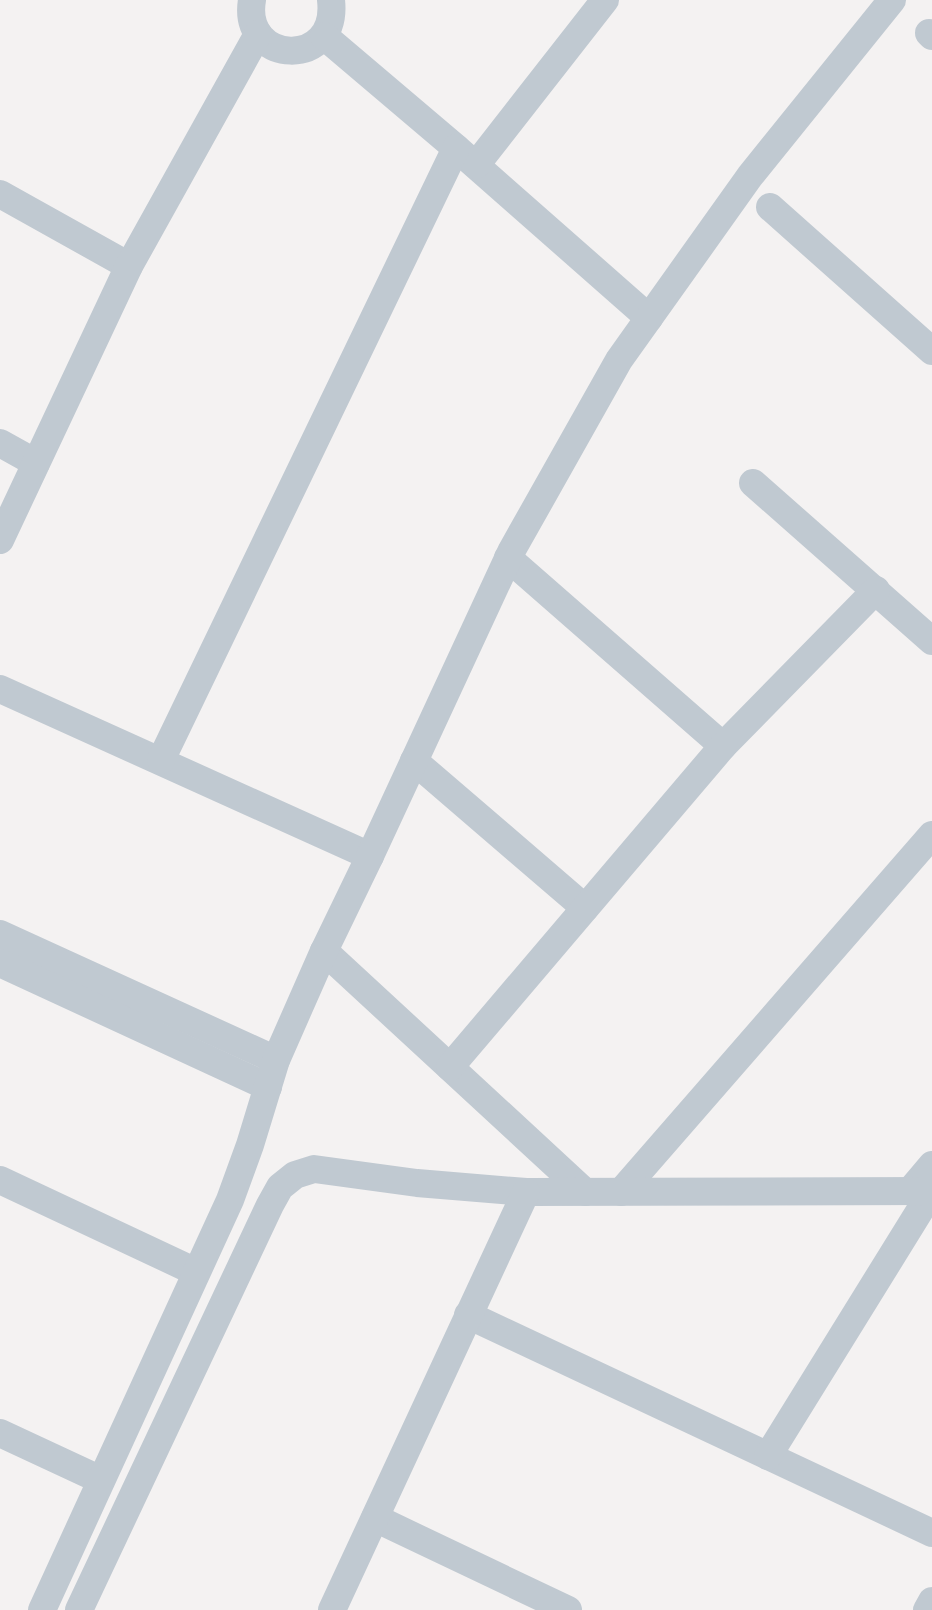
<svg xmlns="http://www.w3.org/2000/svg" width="932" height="1610" font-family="Cabin,sans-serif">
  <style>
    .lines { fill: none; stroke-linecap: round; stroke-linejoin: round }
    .minor { stroke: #c0c9d1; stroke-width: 28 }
  </style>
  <rect width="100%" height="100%" fill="#f4f2f2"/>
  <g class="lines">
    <!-- minor -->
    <g class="minor">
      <path d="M252,0C241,65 339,70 331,0"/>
      <path d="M929,33L932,36"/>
      <path d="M324,36L456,148L649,318"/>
      <path d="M476,165L605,0"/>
      <path d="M0,194L129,266"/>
      <path d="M770,207L932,351"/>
      <path d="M0,443L36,463"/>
      <path d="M753,483L932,641"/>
      <path d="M0,540L129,266L258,34"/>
      <path d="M508,558L723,746"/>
      <path d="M0,689L370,856"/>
      <path d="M161,760L456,148"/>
      <path d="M414,761L585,908"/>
      <path d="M0,934L276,1060"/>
      <path d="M324,951L585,1192"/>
      <path d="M0,963L268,1087"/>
      <path d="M450,1067L723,746L876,590"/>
      <path d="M0,1180L196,1272"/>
      <path d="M910,1191L932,1165"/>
      <path d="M621,1192L932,835"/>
      <path d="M468,1315L932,1533"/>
      <path d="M0,1433L101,1480"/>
      <path d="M768,1456L932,1191"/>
      <path d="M375,1518L568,1610"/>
      <path d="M42,1610L230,1200L250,1145L276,1060L324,951L370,856L512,550L619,360L750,176L892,0"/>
      <path d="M79,1610L270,1205L280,1187L295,1175L314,1169L417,1183L526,1192L932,1191"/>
      <path d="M332,1610L526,1192"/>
      <path d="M927,1610L932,1601"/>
    </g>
  </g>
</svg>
